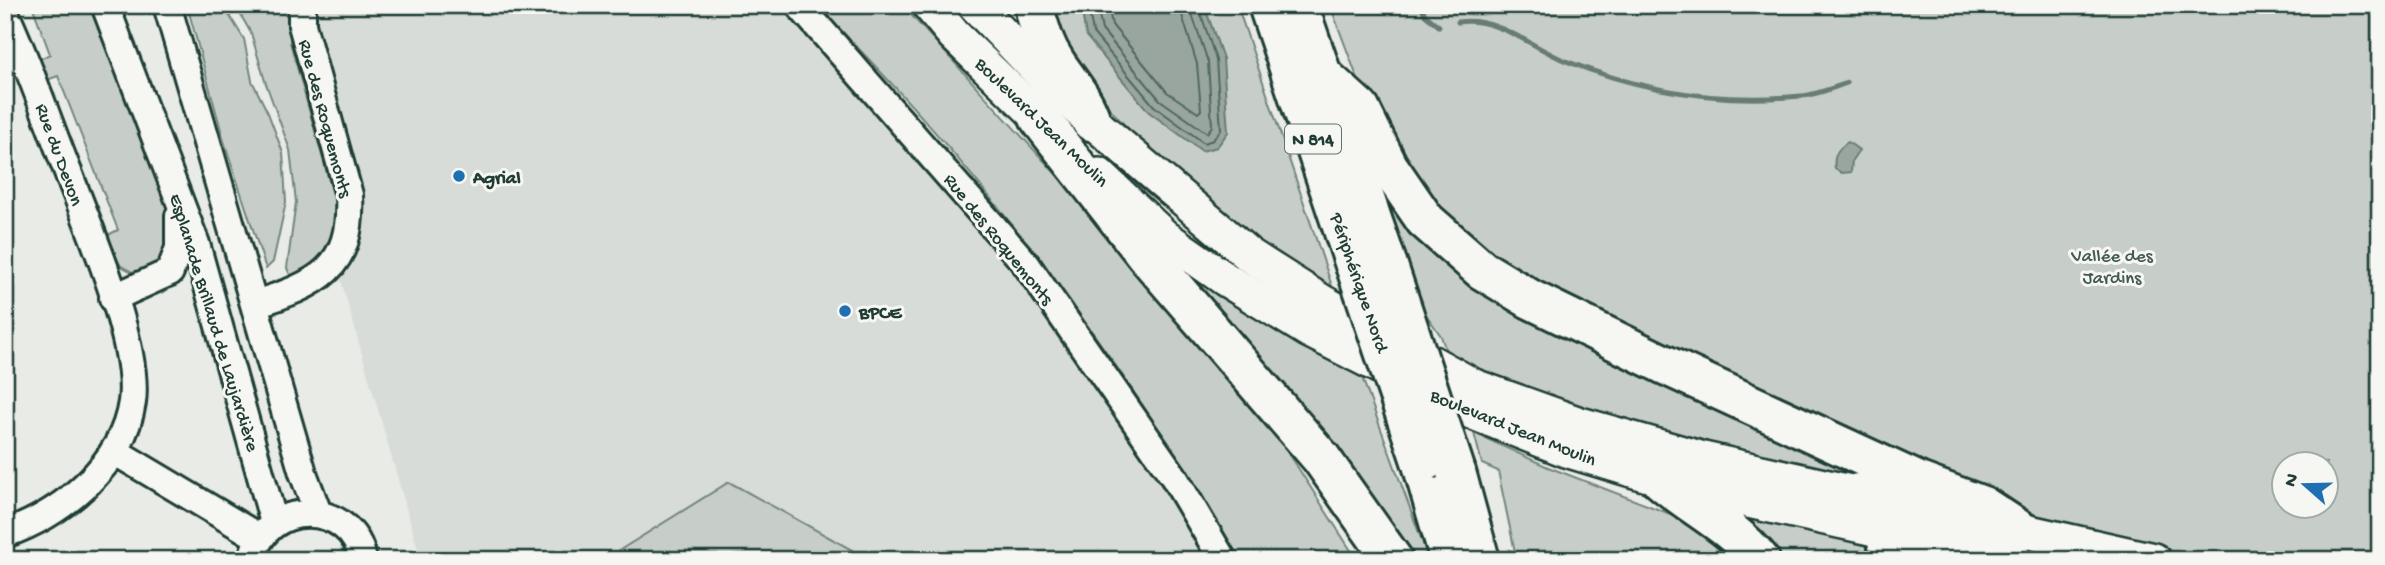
<svg xmlns="http://www.w3.org/2000/svg" width="2385" height="565" font-family="'Gochi Hand',sans-serif">
  <style>
    .built { fill: #d8dcd8 }
    .green { fill: #c7cec9; stroke: #73867e; stroke-width: 2; fill-rule: evenodd }
    .water { fill: #99a6a0; stroke: #687c75; stroke-width: 2 }
    .lines { fill: none; stroke-linecap: round; stroke-linejoin: round }
    .shore { stroke: #50675f; stroke-width: 2 }
    .stream { stroke: #687c75; stroke-width: 5 }
    .minor-casing { stroke: #1f3d34; stroke-width: 32 }
    .major-casing { stroke: #1f3d34; stroke-width: 38 }
    .highway-casing { stroke: #1f3d34; stroke-width: 44 }
    .minor { stroke: #f6f6f2; stroke-width: 26 }
    .major { stroke: #f6f6f2; stroke-width: 33 }
    .highway { stroke: #f6f6f2; stroke-width: 38 }
    .highway-bridge-casing { stroke: #1f3d34; stroke-width: 44; stroke-linecap: butt }
    .highway-bridge { stroke: #f6f6f2; stroke-width: 38 }
    .poi-dot { fill: #1f6fb2; stroke: #f6f6f2; stroke-width: 2.5 }
    .labels { text-anchor: middle; stroke-width: 6; stroke-linejoin: round; paint-order: stroke }
    .shield { fill: #f6f6f2; stroke: #60746d; stroke-width: 2 }
    .shield-label { font-size: 18px; font-weight: bold; fill: #1f3d34 }
    .street-label { font-size: 19px; fill: #1f3d34; stroke: #f6f6f2 }
    .poi-label { font-size: 19px; font-weight: bold; fill: #1f3d34; stroke: #f6f6f2; text-anchor: start }
    .park-label { font-size: 19px; fill: #415a52; stroke: #f6f6f2 }
  </style>
  <rect width="100%" height="100%" fill="#e9ebe7"/>
  <filter id="ink" filterUnits="userSpaceOnUse"><feTurbulence type="fractalNoise" baseFrequency=".0143" numOctaves="2"/><feDisplacementMap in="SourceGraphic" scale="14" xChannelSelector="R" yChannelSelector="G"/><feConvolveMatrix kernelMatrix="1 2 1 2 8 2 1 2 1" color-interpolation-filters="sRGB"/></filter>
  <g filter="url(#ink)">
    <!-- built -->
    <path class="built" d="M315,5H781L856,84L980,227L1096,387L1169,494L1208,560H421L340,277L355,253L360,237L362,198L314,18Z"/>
    <!-- green -->
    <g class="green">
      <path d="M32,5H89L171,218C168,254 169,264 132,272L121,266L104,237L118,230L58,76L44,81L36,61L50,54Z"/>
      <path d="M187,5H223L244,39L252,81L268,113L283,153L286,202L273,262L266,269L224,141Z"/>
      <path d="M235,5H290V42L337,209C335,243 327,255 302,278L290,275L287,268L296,202L290,150L265,81L251,33Z"/>
      <path d="M816,5H902L1076,196L1263,413L1357,560H1238C1122,358 982,170 816,5Z"/>
      <path d="M1048,5H1081L1086,36L1223,59L1204,5H1237L1338,304L1206,204L1132,133L1089,86L1059,44Z"/>
      <path d="M1330,5H1895L1898,11L1906,5H2380V560H2198L1998,509L1679,364L1452,235L1378,133ZM2284,463H2326V505H2284Z"/>
      <path d="M1402,204L1414,224L1919,491C1758,460 1595,425 1447,354L1441,336L1425,313L1388,210Z"/>
      <path d="M1148,246L1360,372L1429,560H1405Z"/>
      <path d="M1474,433L1548,467L1699,525L1742,560H1512L1509,550L1515,552L1498,471L1482,464Z"/>
      <path d="M729,482L870,560H604Z"/>
      <path d="M1723,511L1880,543L1883,560H1771Z"/>
    </g>
    <!-- water -->
    <g class="water">
      <path d="M1081,5H1204L1223,59L1228,132L1217,147L1202,151L1149,112L1086,36Z"/>
      <path d="M1848,142L1859,150L1852,160L1851,172L1842,173L1835,169C1833,156 1837,149 1848,142Z"/>
    </g>
    <g class="lines">
      <!-- shore -->
      <g class="shore">
        <path d="M1088,5L1093,33L1154,106L1204,143L1213,140L1221,129L1216,60L1198,5"/>
        <path d="M1097,5L1102,30L1160,100L1207,133L1212,126L1208,62L1189,5"/>
        <path d="M1108,5L1112,25L1167,92L1198,113L1201,110L1197,64L1179,5"/>
      </g>
      <!-- stream -->
      <g class="stream">
        <path d="M1421,5L1425,15L1439,26"/>
        <path d="M1458,22C1497,16 1531,47 1566,61C1641,91 1720,104 1801,96C1816,95 1832,88 1847,83"/>
      </g>
      <!-- minor casing -->
      <g class="minor-casing">
        <g id="minor">
          <path d="M105,5L196,244L274,523"/>
          <path d="M167,5L303,473L318,513"/>
          <path d="M799,5L1026,264L1174,477L1223,560"/>
          <path d="M5,13C29,65 47,119 68,172C89,227 140,345 132,402C123,465 62,514 5,534"/>
          <path d="M113,298L170,272L179,248V216"/>
          <path d="M255,304C317,284 353,270 349,195L302,25V5"/>
          <path d="M114,451L260,538"/>
          <path d="M252,560C263,499 352,498 363,560"/>
        </g>
      </g>
      <!-- major casing -->
      <g class="major-casing">
        <g id="major">
          <path d="M929,5L954,35L1057,135"/>
          <path d="M975,5L1060,94L1249,255L1321,301L1474,386L1577,423L1704,459L2154,560"/>
          <path d="M1099,175L1165,237L1225,279L1308,330L1461,408L1566,450L1694,489L2015,560"/>
        </g>
      </g>
      <!-- highway casing -->
      <g class="highway-casing">
        <g id="highway">
          <path d="M1034,5C1038,26 1044,45 1056,63C1069,83 1084,98 1091,121"/>
          <path d="M1268,5L1355,265"/>
          <path d="M1298,5L1388,266"/>
          <path d="M1321,74L1360,109L1388,166L1425,220L1482,270L1530,299L1663,364L1919,482L1983,506L2021,531"/>
          <path d="M1039,118L1146,255L1321,458L1393,560"/>
          <path d="M1422,464L1450,560"/>
          <path d="M1456,472L1480,560"/>
          <path d="M1661,480C1694,508 1732,526 1760,560"/>
          <path d="M1858,493L1885,531L1891,560"/>
        </g>
      </g>
      <!-- minor -->
      <use href="#minor" class="minor"/>
      <!-- major -->
      <use href="#major" class="major"/>
      <!-- highway -->
      <use href="#highway" class="highway"/>
      <!-- highway-bridge casing -->
      <g class="highway-bridge-casing">
        <g id="highway-bridge">
          <path d="M1355,265L1422,464"/>
          <path d="M1388,266L1456,472"/>
        </g>
      </g>
      <!-- highway-bridge -->
      <use href="#highway-bridge" class="highway-bridge"/>
    </g>
  </g>
  <!-- markers -->
  <g class="poi-dot">
    <circle cx="459" cy="176" r="7"/>
    <circle cx="845" cy="311" r="7"/>
  </g>
  <g class="labels">
    <!-- shield labels -->
    <rect class="shield" x="1285" y="124.5" width="56" height="29" rx="5"/>
    <g class="shield-label">
      <text x="1313" y="145">N 814</text>
    </g>
    <!-- street labels -->
    <g class="street-label">
      <text transform="translate(327 118) rotate(75)" y="7">Rue des Roquemonts</text>
      <text transform="translate(1043 121) rotate(44)" y="7">Boulevard Jean Moulin</text>
      <text transform="translate(61 154) rotate(70)" y="7">Rue du Devon</text>
      <text transform="translate(1000 238) rotate(51)" y="7">Rue des Roquemonts</text>
      <text transform="translate(1361 282) rotate(71)" y="7">Périphérique Nord</text>
      <text transform="translate(216 322) rotate(73)" y="7">Esplanade Brillaud de Laujardière</text>
      <text transform="translate(1514 426) rotate(22)" y="7">Boulevard Jean Moulin</text>
    </g>
    <!-- poi labels -->
    <g class="poi-label">
      <text x="473" y="183">Agrial</text>
      <text x="859" y="318">BPCE</text>
    </g>
    <!-- park labels -->
    <g class="park-label">
      <text x="2112" y="261">Vallée des<tspan x="2112" dy="22">Jardins</tspan></text>
    </g>
  </g>
  <!-- margin -->
  <rect width="2385" height="565" fill="none" stroke="#f6f6f2" stroke-width="28"/>
  <rect x="14" y="14" width="2357" height="537" fill="none" stroke="#1f3d34" stroke-width="2.5" filter="url(#ink)"/>
  <!-- north arrow -->
  <g transform="translate(2305 485) rotate(290)"><circle r="33" fill="#f6f6f2" stroke="#a0aca6" stroke-width="2"/>
  <path d="M0-5L12 26L0 18L-12 26Z" fill="#1f6fb2"/>
  <text y="-10" font-size="19" font-weight="bold" text-anchor="middle" fill="#1f3d34">N</text>
  </g>
</svg>
